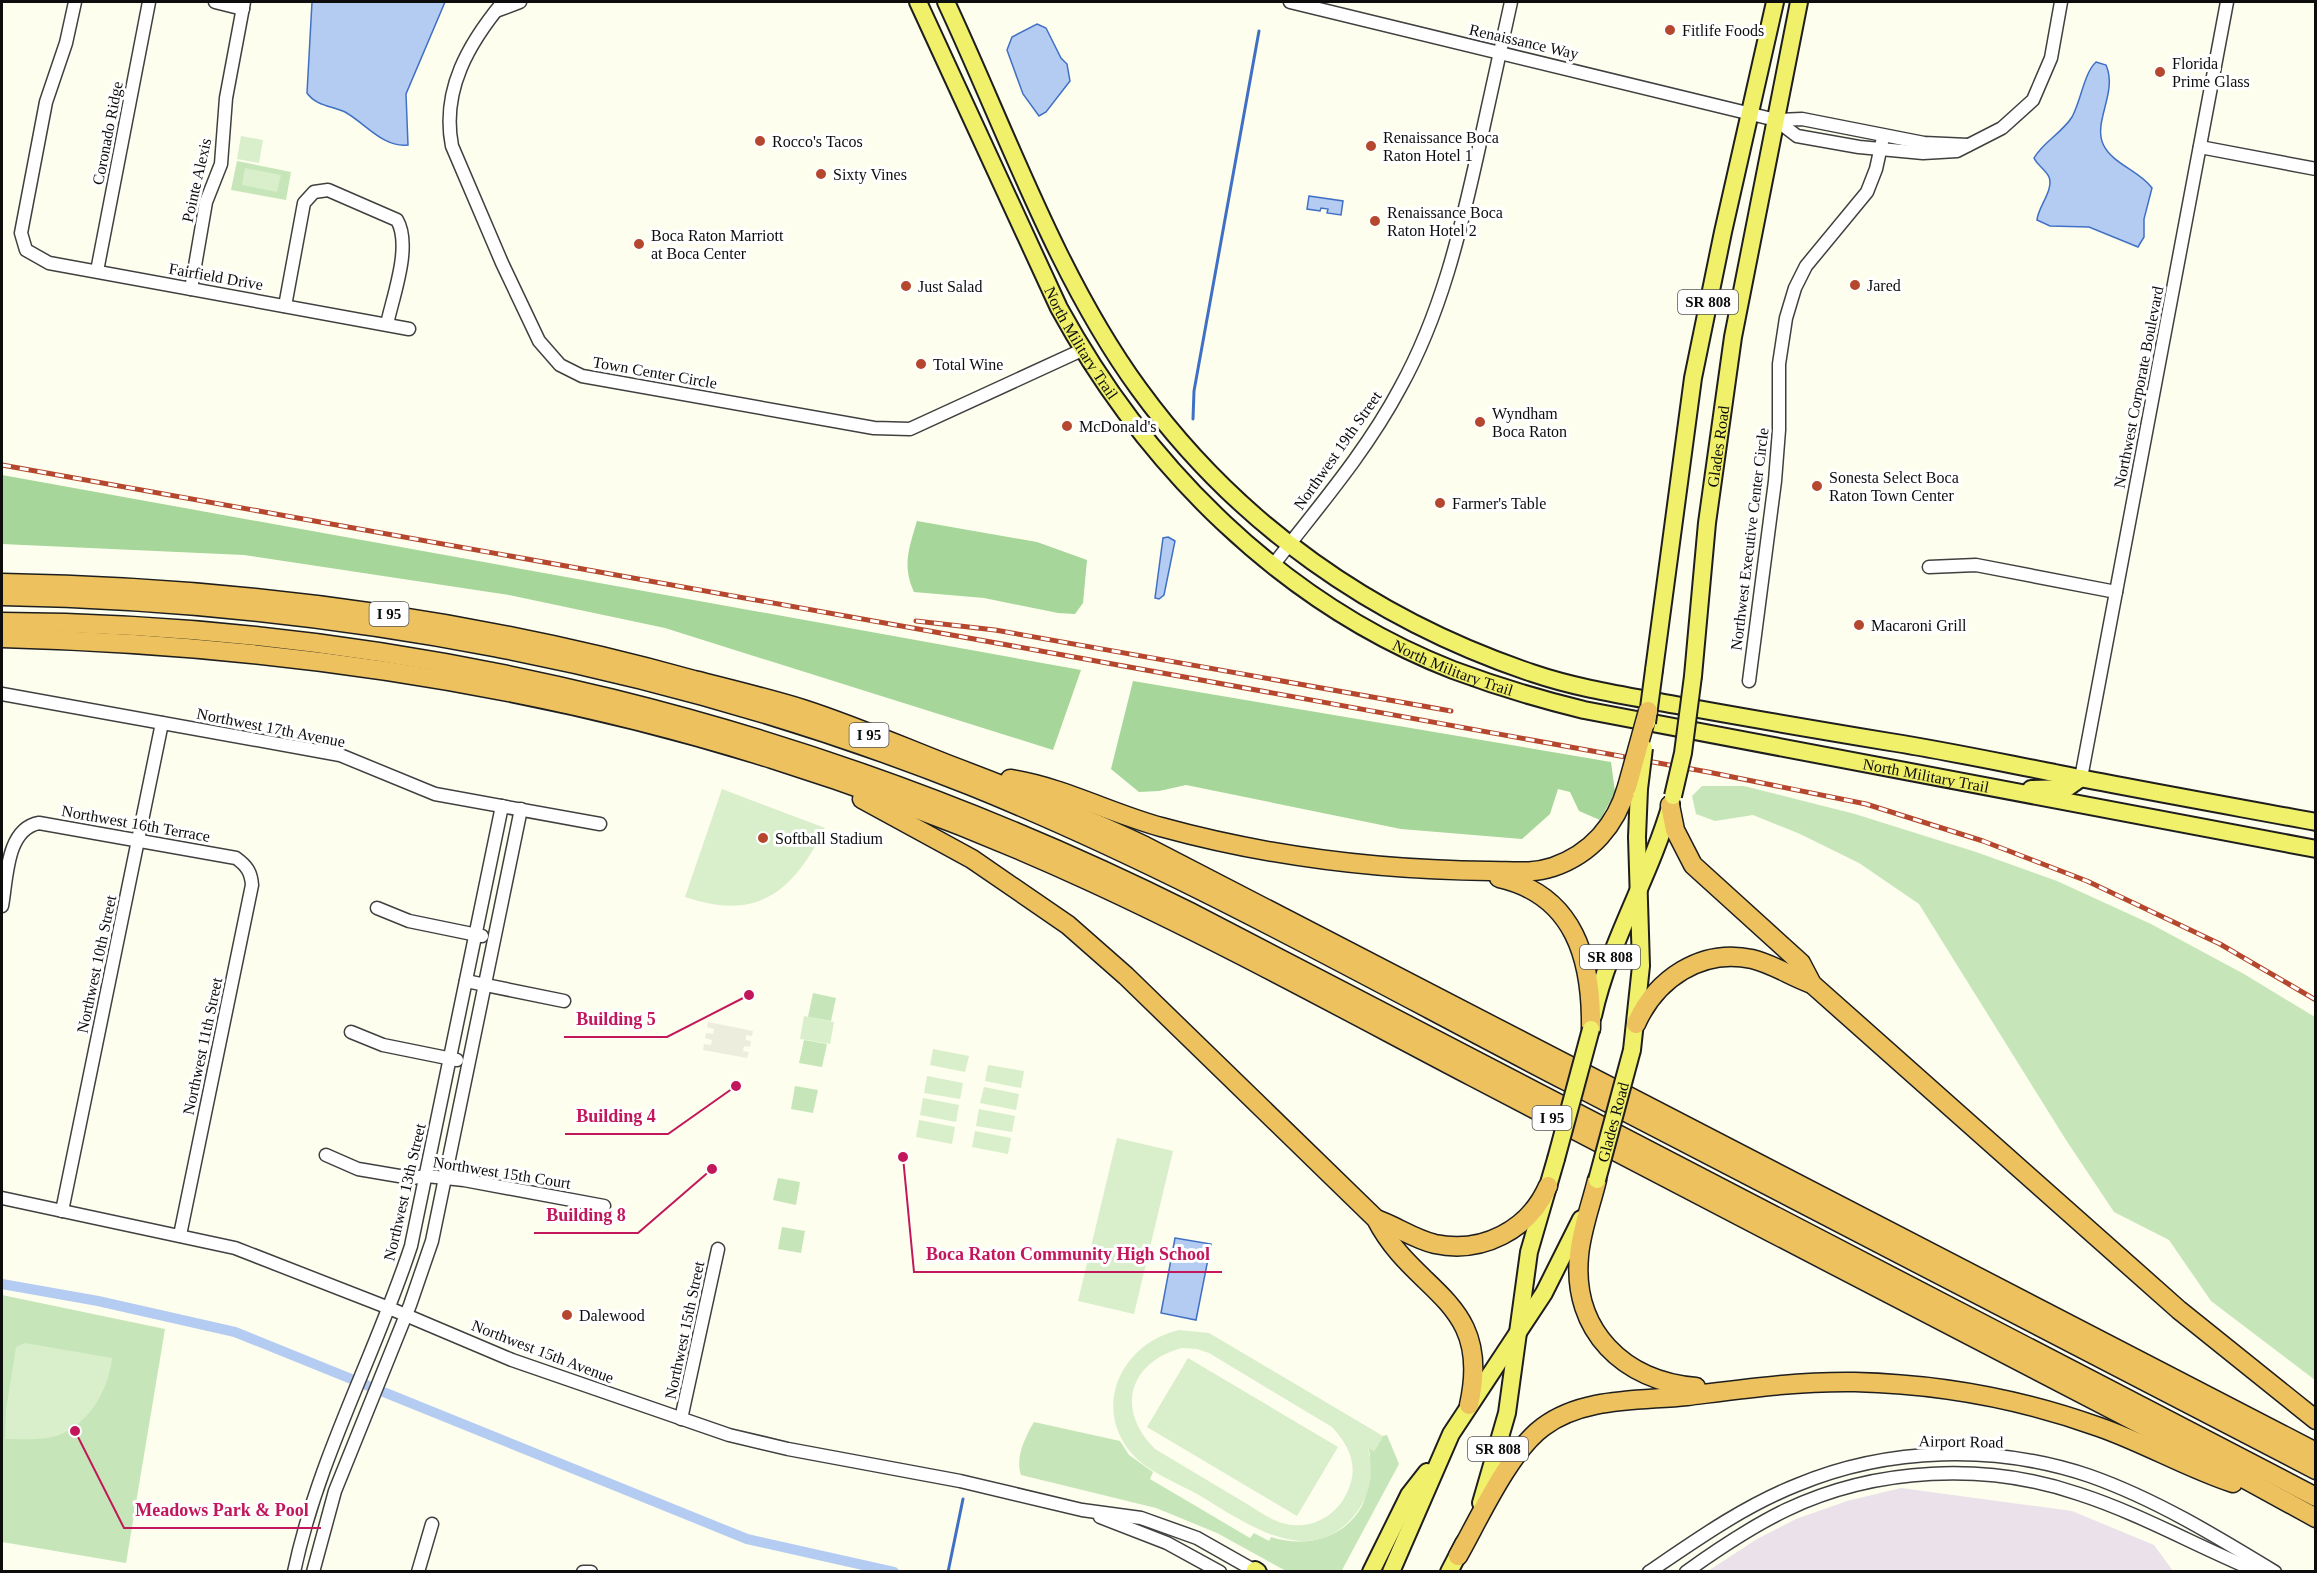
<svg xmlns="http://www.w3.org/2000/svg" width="2317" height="1573" font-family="Georgia,serif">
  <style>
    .industrial { fill: #ebe1ea }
    .green { fill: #c6e6b9 }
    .forest { fill: #a6d699 }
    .pitch { fill: #d9eeca; fill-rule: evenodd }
    .plaza { fill: #ededdd }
    .water { fill: #b5ccf2; stroke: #4070c5; stroke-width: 1.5 }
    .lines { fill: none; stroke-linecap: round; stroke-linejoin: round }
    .stream { stroke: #4070c5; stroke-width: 3 }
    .canal { stroke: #b5ccf2; stroke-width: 10 }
    .minor-casing { stroke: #404040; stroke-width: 15 }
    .major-casing { stroke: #1e1e1e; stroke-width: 20 }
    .highway-casing { stroke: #1e1e1e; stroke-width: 21 }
    .minor { stroke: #fff; stroke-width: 12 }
    .major { stroke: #f0f06b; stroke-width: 16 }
    .highway { stroke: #ecc15e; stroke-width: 18 }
    .rail-casing { stroke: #b4472d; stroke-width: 5 }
    .rail { stroke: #fff; stroke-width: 3; stroke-dasharray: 9; stroke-linecap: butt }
    .major-bridge-casing { stroke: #1e1e1e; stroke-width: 20; stroke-linecap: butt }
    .highway-bridge-casing { stroke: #1e1e1e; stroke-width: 21; stroke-linecap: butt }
    .major-bridge { stroke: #f0f06b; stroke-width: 16 }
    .highway-bridge { stroke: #ecc15e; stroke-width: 18 }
    .poi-dot { fill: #b4472d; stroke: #fff; stroke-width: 2 }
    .labels { text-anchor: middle; stroke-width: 6; stroke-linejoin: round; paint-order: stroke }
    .shield { fill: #fff; stroke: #565656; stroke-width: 1.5 }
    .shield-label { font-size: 15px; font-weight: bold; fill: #0d0d0d }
    .poi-label { font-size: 16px; fill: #0d0d0d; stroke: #fff; text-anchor: start }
    .street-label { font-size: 16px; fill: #0d0d0d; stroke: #fff }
    .leader { fill: none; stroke: #c2185b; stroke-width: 2 }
    .callout-dot { fill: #c2185b; stroke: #fff; stroke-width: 2 }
    .callout-label { font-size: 18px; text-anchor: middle; font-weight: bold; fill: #c2185b; stroke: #fff; stroke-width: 6; stroke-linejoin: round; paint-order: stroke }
  </style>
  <rect width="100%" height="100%" fill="#fdfeed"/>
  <!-- industrial -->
  <path class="industrial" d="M1901,1488L2072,1511L2154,1545L2173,1571H1708L1757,1539L1796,1519L1847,1501Z"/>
  <!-- green -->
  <g class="green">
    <path d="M237,161L291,172L286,200L231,190Z"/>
    <path d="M1702,786H1744L1855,814L1976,852L2057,881L2151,924L2244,974L2315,1017V1380L2211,1301L2169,1240L2114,1212L2066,1140L1919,904L1859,863L1800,834L1753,815L1715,821L1696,814L1692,796Z"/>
    <path d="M813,993L836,998L831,1021L808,1017Z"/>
    <path d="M804,1040L827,1044L822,1067L799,1063Z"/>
    <path d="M795,1086L818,1090L813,1113L791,1109Z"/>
    <path d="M778,1178L800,1182L796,1205L773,1200Z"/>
    <path d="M782,1227L805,1231L801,1253L778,1249Z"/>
    <path d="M2,1295L165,1329L126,1563L2,1542Z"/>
    <path d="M1034,1422L1120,1441L1129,1455L1153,1472L1150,1479L1250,1538L1254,1533L1269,1541L1271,1537C1305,1548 1344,1539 1362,1506C1369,1493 1368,1469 1370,1454L1368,1447L1374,1451L1383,1436L1387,1435L1399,1464L1341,1572L1286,1571L1217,1533L1156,1508L1021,1475C1015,1458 1025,1437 1034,1422Z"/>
  </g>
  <!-- forest -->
  <g class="forest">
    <path d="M2,475L1081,670L1053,750L665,628L509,595L244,555L2,544Z"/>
    <path d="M917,521L1037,542L1087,560L1083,603L1075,614L1058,613L984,598L914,592C902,566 909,548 917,521Z"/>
    <path d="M1133,681L1611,762L1615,792L1600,820L1579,811L1570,792L1558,789L1550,814L1522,839L1401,829L1186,785L1159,791L1139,792L1111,769Z"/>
  </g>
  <!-- pitch -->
  <g class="pitch">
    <path d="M241,136L263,140L259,163L237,159Z"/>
    <path d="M245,168L281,175L277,192L242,185Z"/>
    <path d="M722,789L825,828C793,891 759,922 685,897Z"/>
    <path d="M804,1016L834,1022L830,1044L800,1039Z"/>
    <path d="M933,1049L969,1056L965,1072L930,1065Z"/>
    <path d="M988,1065L1024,1071L1021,1088L985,1081Z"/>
    <path d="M927,1076L963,1083L960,1099L924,1093Z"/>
    <path d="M984,1087L1019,1094L1016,1110L980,1103Z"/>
    <path d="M923,1098L959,1105L956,1122L920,1115Z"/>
    <path d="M979,1109L1015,1116L1012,1132L976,1126Z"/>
    <path d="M919,1120L955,1127L952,1144L916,1137Z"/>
    <path d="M975,1131L1011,1138L1008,1154L972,1147Z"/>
    <path d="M1117,1138L1173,1151L1134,1314L1078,1301Z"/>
    <path d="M1179,1330L1209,1333L1383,1436L1374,1451L1368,1448C1374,1470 1371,1493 1357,1512C1311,1573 1246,1523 1197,1494C1179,1484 1154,1474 1138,1460C1089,1414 1118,1344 1179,1330ZM1182,1348L1197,1349L1209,1353L1332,1427C1347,1443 1358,1463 1350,1485C1341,1514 1312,1532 1282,1523C1268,1519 1254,1508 1242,1501C1213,1484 1184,1466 1155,1449C1115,1410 1129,1362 1182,1348Z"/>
    <path d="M25,1343L112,1358C109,1388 91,1421 62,1434C45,1441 23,1439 5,1439L6,1410L16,1347Z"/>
    <path d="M1188,1358L1338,1447L1297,1516L1147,1427Z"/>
  </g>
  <!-- plaza -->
  <path class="plaza" d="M708,1022L753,1031L752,1036L746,1035V1040L751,1041L750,1047L744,1046L743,1051L749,1052L747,1058L703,1050L704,1044L711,1045L712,1040L705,1038L706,1033L713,1034L714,1029L707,1027Z"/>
  <!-- water -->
  <g class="water">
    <path d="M312,2H445L406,94L408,145C383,148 365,123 345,112C332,106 316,106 307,93Z"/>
    <path d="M1037,24L1046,28L1061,58L1067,64L1070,81L1046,112L1039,116L1023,94L1007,50L1012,37Z"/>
    <path d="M2096,62L2106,65C2118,92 2093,121 2103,144C2112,164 2140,171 2152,188L2144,219V237L2138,247L2089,227L2050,226L2037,220C2038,207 2054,190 2049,177C2046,170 2037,165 2034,158C2043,142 2062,133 2072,117C2081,101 2084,73 2096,62Z"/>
    <path d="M1309,196L1343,201L1341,215L1327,213L1328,209L1321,208L1320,211L1307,209Z"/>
    <path d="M1168,537L1175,541L1164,595L1159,599L1155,598L1163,538Z"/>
    <path d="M1175,1238L1211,1244L1196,1320L1161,1313Z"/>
  </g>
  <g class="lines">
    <!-- stream -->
    <g class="stream">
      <path d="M1193,419L1194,391L1259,31"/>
      <path d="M948,1572L963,1499"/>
    </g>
    <!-- canal -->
    <path class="canal" d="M2,1284L98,1301L235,1332L747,1539L894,1572"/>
    <!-- minor casing -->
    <g class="minor-casing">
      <g id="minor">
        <path d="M75,2L66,43L46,102L21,233L26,250L49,263L409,329"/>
        <path d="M215,2L243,9"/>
        <path d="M503,2C469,43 441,90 452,146L502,263L539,341L560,365L582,376L874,428L910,429L1082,350"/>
        <path d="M1290,2L1776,120L1802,119L1924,143L1968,145"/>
        <path d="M496,11L520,2"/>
        <path d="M1776,120L1797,136L1859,147L1923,153L1957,151L2002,128L2033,100L2051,58L2061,2"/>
        <path d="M2200,147L2316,169"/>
        <path d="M97,271L149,2"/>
        <path d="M191,289L206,202L221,164L226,98L244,2"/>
        <path d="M285,306L304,203L314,192L328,190L397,220C412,246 393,296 387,324"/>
        <path d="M1274,564C1318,507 1366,452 1400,388C1441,314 1460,233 1478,152C1489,102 1500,52 1511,2"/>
        <path d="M1929,567L1976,565L2116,592"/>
        <path d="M1749,681L1775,481L1779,430V364L1786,318L1795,288L1806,266L1867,192L1876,169L1882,142"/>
        <path d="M2,694L340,755L435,794L600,824"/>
        <path d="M2081,778L2227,2"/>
        <path d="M2,906C7,879 6,829 39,823L236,858C247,866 251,872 252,885L180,1235"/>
        <path d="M377,908L409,921L482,936"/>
        <path d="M466,981L564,1001"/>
        <path d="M351,1032L383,1045L457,1060"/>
        <path d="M326,1155L358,1169L411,1178L427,1176L464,1180L604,1206"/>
        <path d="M2,1198L235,1248L389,1308L512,1360L729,1435L788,1449L960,1481L1082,1510L1141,1518L1197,1538L1257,1572"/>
        <path d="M62,1211L162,723"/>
        <path d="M681,1419L718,1249"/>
        <path d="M1100,1517L1167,1543L1220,1572"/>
        <path d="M294,1572C318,1458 375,1356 411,1246L502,806"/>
        <path d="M313,1572L335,1491L410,1305L432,1241L521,809"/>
        <path d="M418,1572L432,1524"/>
        <path d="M583,1572H591"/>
        <path d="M1649,1572C1696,1540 1744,1506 1797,1485C1888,1447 1996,1444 2090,1476C2155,1499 2216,1536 2275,1572"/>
        <path d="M1686,1572C1718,1549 1751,1527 1786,1510C1876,1467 1986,1462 2079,1494C2141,1514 2198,1547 2259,1572"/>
      </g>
    </g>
    <!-- major casing -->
    <g class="major-casing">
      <g id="major">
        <path id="s1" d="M918,2L1059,308C1146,467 1282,603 1453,670C1496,686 1539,699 1584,710L2316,849"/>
        <path d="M946,2C1005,128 1057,277 1139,389C1237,524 1374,620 1532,673C1579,689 1628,696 1676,705C1747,718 1818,730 1890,742C1947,751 2003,763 2060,774C2145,791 2230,806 2316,822"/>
        <path d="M1654,670L1693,378L1723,232L1775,2"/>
        <path id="s2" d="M1693,676L1707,523L1733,337L1799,2"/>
        <path d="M2031,789L2067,788L2081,778"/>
        <path d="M1593,1016C1609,942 1650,877 1671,804"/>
        <path d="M1632,1050L1641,966L1637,837L1639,789"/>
        <path d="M1481,1503L1507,1413L1529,1252L1556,1159"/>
        <path d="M1255,1570L1258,1572"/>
        <path d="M1371,1572L1409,1495L1427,1472"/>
        <path d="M1391,1572L1451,1434L1544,1293L1581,1219"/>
        <path d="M1449,1572L1464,1543"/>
      </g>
    </g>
    <!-- highway casing -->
    <g class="highway-casing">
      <g id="highway">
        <path d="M2,583C236,587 468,617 694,680C730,689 767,698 803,709C853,725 903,747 952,766C1018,791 1082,816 1145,846L2316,1452"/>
        <path d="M2,596C332,602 663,663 971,786C1177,869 1371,980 1568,1082C1817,1211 2066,1341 2316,1470"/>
        <path d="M2,622C414,624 822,728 1190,912L2316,1497"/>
        <path d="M2,638C263,645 522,680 772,759C880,793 985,833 1087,880C1218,940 1345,1010 1473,1077C1722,1207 1972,1337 2221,1466L2316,1518"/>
        <path d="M1010,779C1062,787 1110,813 1161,827C1270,857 1378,870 1490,871C1512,871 1532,874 1553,867C1591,854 1616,825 1627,787"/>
        <path d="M862,799L972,859L1068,925L1126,976L1376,1219C1414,1294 1493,1299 1469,1405"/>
        <path d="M1670,805L1675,830L1693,865L1801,963L1812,984L2179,1310L2316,1420"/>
        <path d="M1499,878C1575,895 1592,960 1591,1029"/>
        <path d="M1636,1024C1656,979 1701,948 1752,959C1773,964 1792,977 1812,984"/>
        <path d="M1597,1180C1591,1205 1581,1231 1579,1256C1572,1331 1624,1381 1696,1387"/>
        <path d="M1376,1219C1396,1226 1414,1239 1435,1244C1482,1254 1529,1230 1548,1186"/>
        <path d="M1458,1556C1479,1519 1509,1452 1543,1427C1583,1397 1639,1401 1687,1396C1743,1389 1798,1381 1855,1382C1937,1384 2021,1399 2099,1427C2145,1443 2187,1468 2233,1483"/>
      </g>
    </g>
    <!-- minor -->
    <use href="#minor" class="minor"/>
    <!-- major -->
    <use href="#major" class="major"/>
    <!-- highway -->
    <use href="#highway" class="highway"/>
    <!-- rail casing -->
    <g class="rail-casing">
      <g id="rail">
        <path d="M2,465L1052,653L1708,772L1866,804L1983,841L2087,881L2220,944L2316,1000"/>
        <path d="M916,621L995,630L1451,711"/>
      </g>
    </g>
    <!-- rail -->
    <use href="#rail" class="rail"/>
    <!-- major-bridge casing -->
    <g class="major-bridge-casing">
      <g id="major-bridge">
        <path d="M1647,723L1654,670"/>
        <path d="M1639,789L1644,748"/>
        <path d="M1673,796L1683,753L1693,676"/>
        <path d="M1556,1159L1591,1029"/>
        <path id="s3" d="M1597,1180L1632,1050"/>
      </g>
    </g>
    <!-- highway-bridge casing -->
    <g class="highway-bridge-casing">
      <path id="highway-bridge" d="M1627,787L1648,711"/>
    </g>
    <!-- major-bridge -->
    <use href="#major-bridge" class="major-bridge"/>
    <!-- highway-bridge -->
    <use href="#highway-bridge" class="highway-bridge"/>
  </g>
  <!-- markers -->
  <g class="poi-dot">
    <circle cx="1670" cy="30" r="6"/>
    <circle cx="2160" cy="72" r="6"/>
    <circle cx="760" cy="141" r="6"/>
    <circle cx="1371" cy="146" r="6"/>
    <circle cx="821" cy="174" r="6"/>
    <circle cx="1375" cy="221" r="6"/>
    <circle cx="639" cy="244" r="6"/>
    <circle cx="1855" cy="285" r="6"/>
    <circle cx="906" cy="286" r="6"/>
    <circle cx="921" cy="364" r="6"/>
    <circle cx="1480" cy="422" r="6"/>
    <circle cx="1067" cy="426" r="6"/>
    <circle cx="1817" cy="486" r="6"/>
    <circle cx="1440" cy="503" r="6"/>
    <circle cx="1859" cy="625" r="6"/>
    <circle cx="763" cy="838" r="6"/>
    <circle cx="567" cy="1315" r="6"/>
  </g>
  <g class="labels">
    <!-- shield labels -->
    <g class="shield">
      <rect x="1678" y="290" width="60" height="24" rx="4.5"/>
      <rect x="369.5" y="602" width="39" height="24" rx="4.5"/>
      <rect x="849.5" y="723" width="39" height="24" rx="4.5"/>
      <rect x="1580" y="945" width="60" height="24" rx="4.5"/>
      <rect x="1532.5" y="1106" width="39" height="24" rx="4.5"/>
      <rect x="1468" y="1437" width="60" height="24" rx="4.5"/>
    </g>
    <g class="shield-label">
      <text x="1708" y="307">SR 808</text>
      <text x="389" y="619">I 95</text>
      <text x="869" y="740">I 95</text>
      <text x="1610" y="962">SR 808</text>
      <text x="1552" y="1123">I 95</text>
      <text x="1498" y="1454">SR 808</text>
    </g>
    <!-- poi labels -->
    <g class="poi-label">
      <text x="1682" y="36">Fitlife Foods</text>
      <text x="2172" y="69">Florida<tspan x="2172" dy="18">Prime Glass</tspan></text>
      <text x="1383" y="143">Renaissance Boca<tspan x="1383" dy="18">Raton Hotel 1</tspan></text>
      <text x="772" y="147">Rocco's Tacos</text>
      <text x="833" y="180">Sixty Vines</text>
      <text x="1387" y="218">Renaissance Boca<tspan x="1387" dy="18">Raton Hotel 2</tspan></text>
      <text x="651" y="241">Boca Raton Marriott<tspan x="651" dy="18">at Boca Center</tspan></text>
      <text x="1867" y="291">Jared</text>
      <text x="918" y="292">Just Salad</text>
      <text x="933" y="370">Total Wine</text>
      <text x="1492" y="419">Wyndham<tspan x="1492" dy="18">Boca Raton</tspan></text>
      <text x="1079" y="432">McDonald's</text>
      <text x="1829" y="483">Sonesta Select Boca<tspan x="1829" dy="18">Raton Town Center</tspan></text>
      <text x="1452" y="509">Farmer's Table</text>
      <text x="1871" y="631">Macaroni Grill</text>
      <text x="775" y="844">Softball Stadium</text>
      <text x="579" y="1321">Dalewood</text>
    </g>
    <!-- street labels -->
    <g class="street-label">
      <text transform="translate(1524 41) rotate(13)" y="6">Renaissance Way</text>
      <text transform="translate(107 133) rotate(-79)" y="6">Coronado Ridge</text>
      <text transform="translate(196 180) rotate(-77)" y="6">Pointe Alexis</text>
      <text transform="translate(216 276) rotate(10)" y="6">Fairfield Drive</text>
      <text dy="6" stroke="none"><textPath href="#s1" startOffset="378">North Military Trail</textPath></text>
      <text transform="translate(655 372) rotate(10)" y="6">Town Center Circle</text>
      <text transform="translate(2138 387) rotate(-79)" y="6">Northwest Corporate Boulevard</text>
      <text dy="6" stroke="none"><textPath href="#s2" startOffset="231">Glades Road</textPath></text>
      <text transform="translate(1337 450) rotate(-55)" y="6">Northwest 19th Street</text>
      <text transform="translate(1749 539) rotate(-83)" y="6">Northwest Executive Center Circle</text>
      <text dy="6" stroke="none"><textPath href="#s1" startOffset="882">North Military Trail</textPath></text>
      <text transform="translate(271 727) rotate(11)" y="6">Northwest 17th Avenue</text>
      <text dy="6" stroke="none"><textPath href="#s1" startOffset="1368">North Military Trail</textPath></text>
      <text transform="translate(136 823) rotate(10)" y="6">Northwest 16th Terrace</text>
      <text transform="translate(96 964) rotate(-78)" y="6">Northwest 10th Street</text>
      <text transform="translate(202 1046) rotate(-78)" y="6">Northwest 11th Street</text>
      <text dy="6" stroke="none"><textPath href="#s3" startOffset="60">Glades Road</textPath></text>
      <text transform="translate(502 1172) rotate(9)" y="6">Northwest 15th Court</text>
      <text transform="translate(404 1192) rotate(-77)" y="6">Northwest 13th Street</text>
      <text transform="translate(684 1330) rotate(-78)" y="6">Northwest 15th Street</text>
      <text transform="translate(543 1351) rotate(21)" y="6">Northwest 15th Avenue</text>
      <text transform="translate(1961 1441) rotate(1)" y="6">Airport Road</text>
    </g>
  </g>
  <!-- callouts -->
  <path class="leader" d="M749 995L667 1037H564M736 1086L668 1134H565M712 1169L638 1233H534M903 1157L914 1272H1222M75 1431L124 1528H321"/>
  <g class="callout-dot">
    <circle cx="749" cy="995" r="6"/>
    <circle cx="736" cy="1086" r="6"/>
    <circle cx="712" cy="1169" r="6"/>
    <circle cx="903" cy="1157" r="6"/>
    <circle cx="75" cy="1431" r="6"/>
  </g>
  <g class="callout-label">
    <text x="616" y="1025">Building 5</text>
    <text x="616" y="1122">Building 4</text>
    <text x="586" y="1221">Building 8</text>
    <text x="1068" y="1260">Boca Raton Community High School</text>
    <text x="222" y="1516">Meadows Park &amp; Pool</text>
  </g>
  <!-- border -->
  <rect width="2317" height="1573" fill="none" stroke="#0d0d0d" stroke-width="6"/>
</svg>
